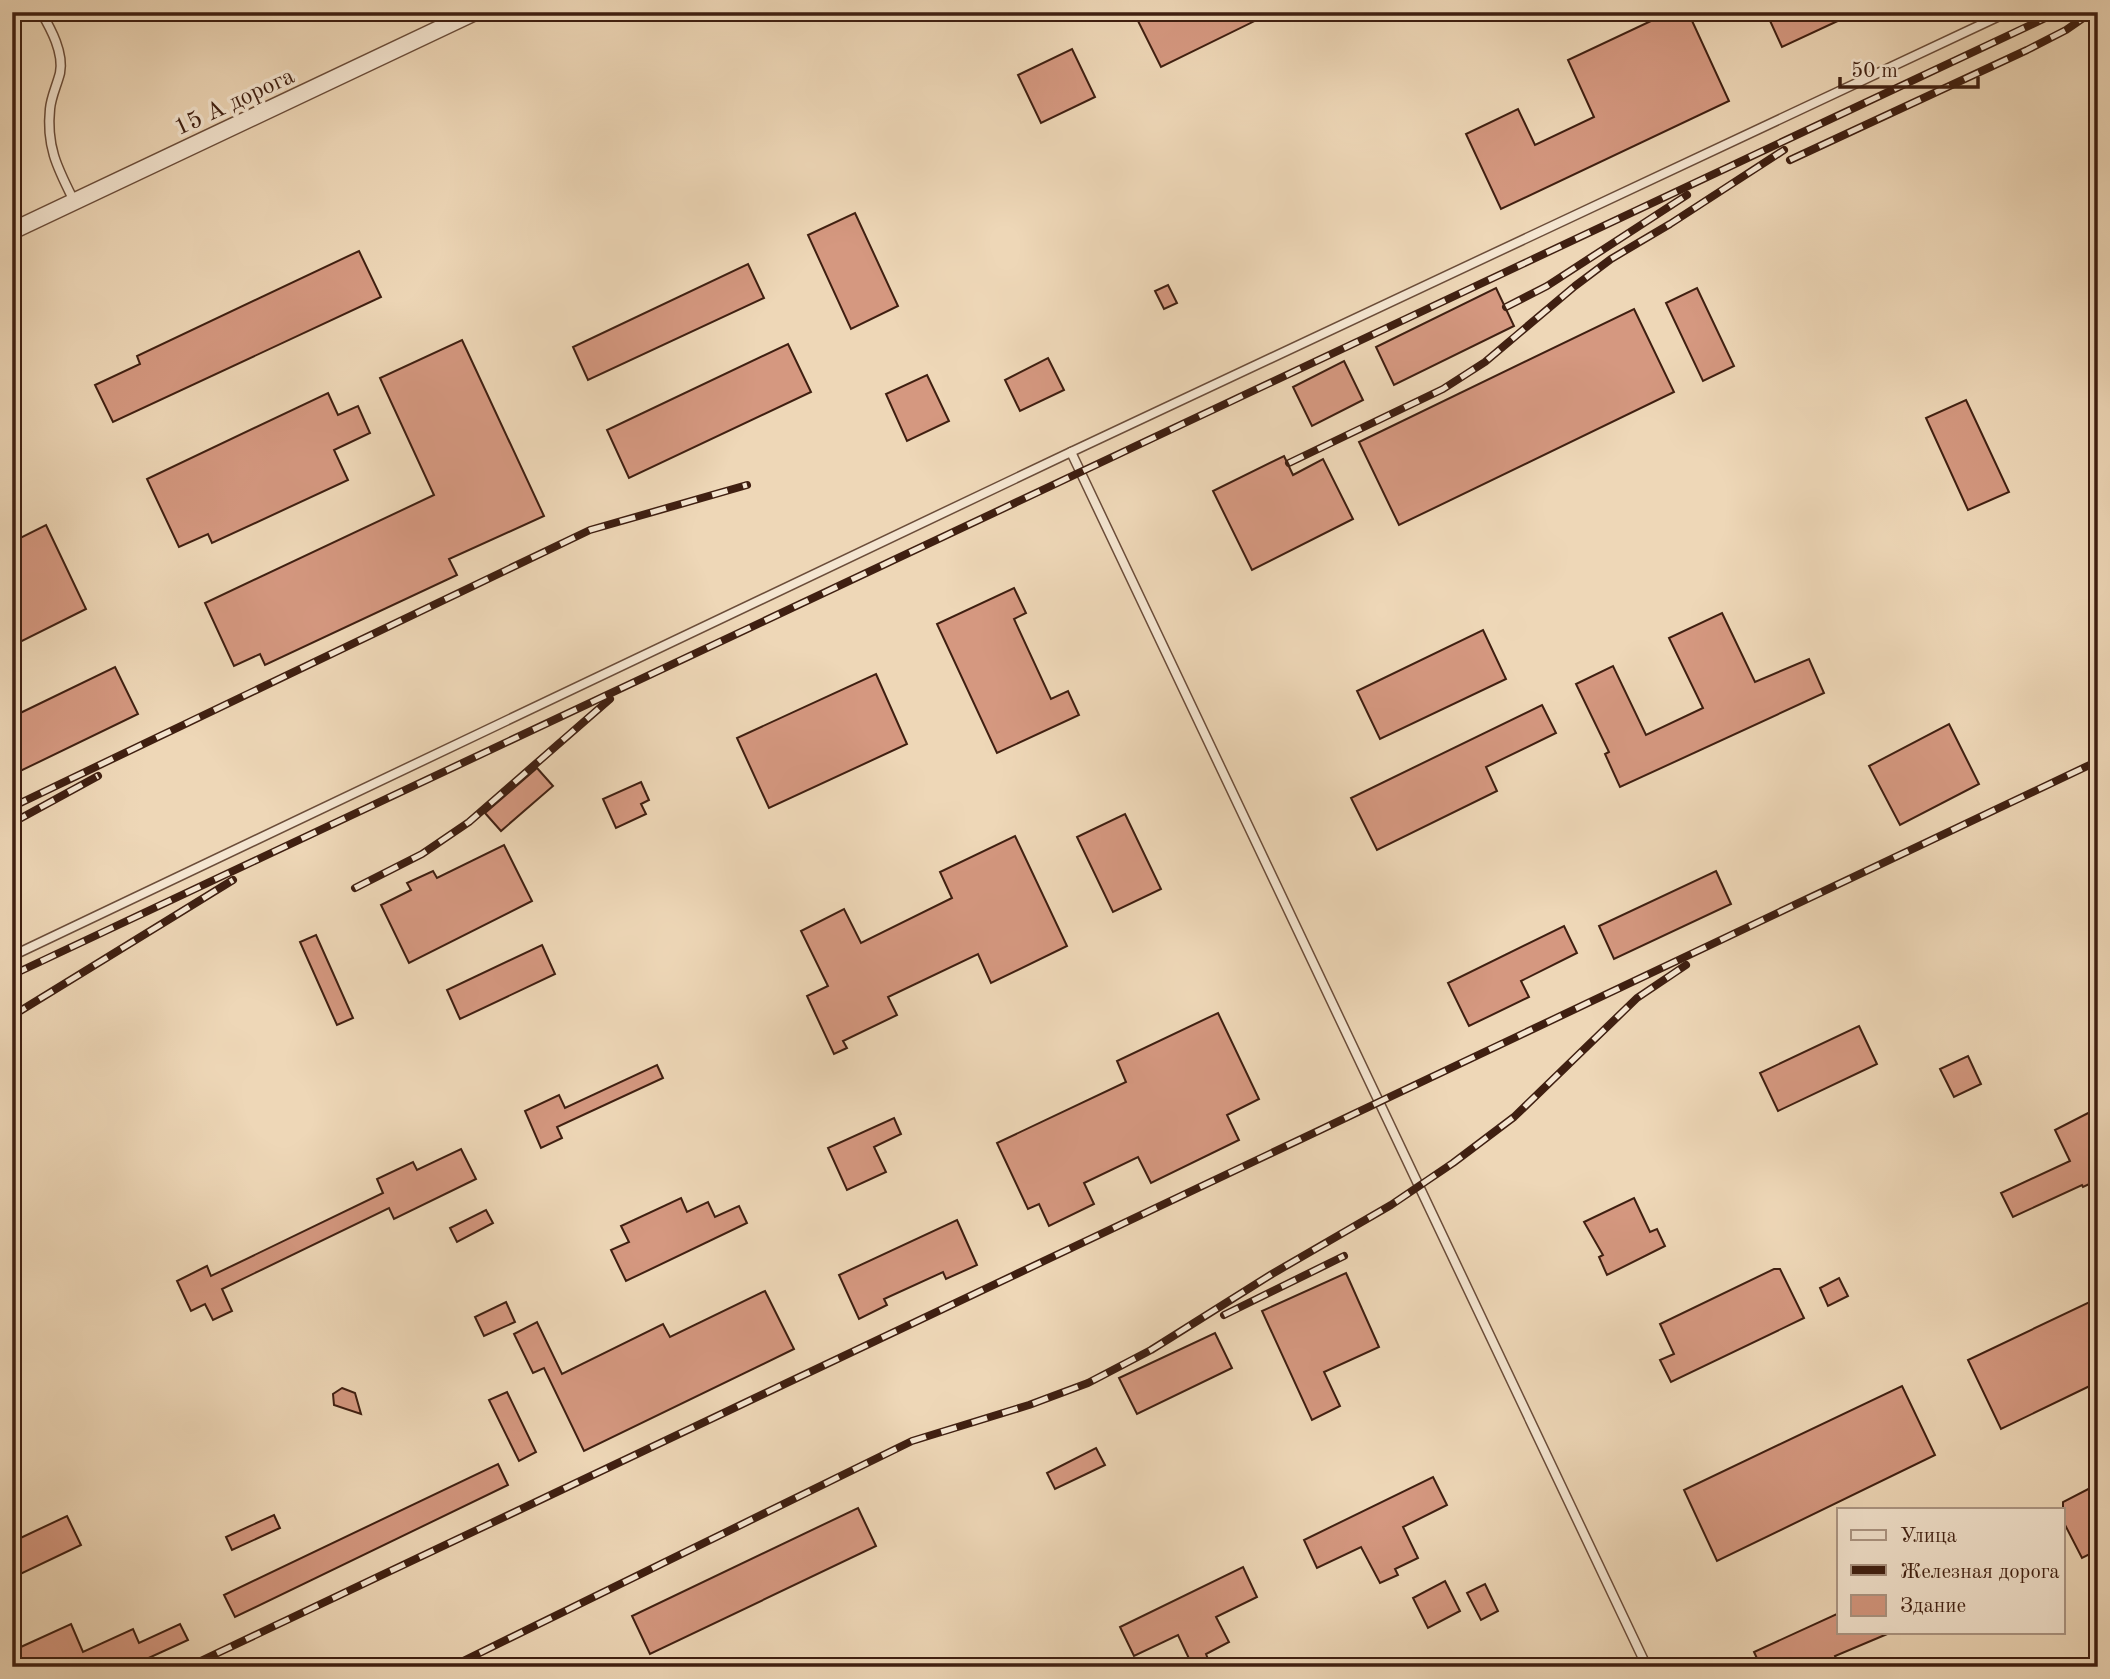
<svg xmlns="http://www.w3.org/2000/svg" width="2110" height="1679" font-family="'Old Standard TT',serif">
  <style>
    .building { fill: #d59880; stroke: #3f1f11; stroke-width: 2 }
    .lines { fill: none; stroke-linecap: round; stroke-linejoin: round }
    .service-casing { stroke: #6b4d3a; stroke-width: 11 }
    .minor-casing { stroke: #6b4d3a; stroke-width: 19 }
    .service { stroke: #f4e5d0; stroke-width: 8 }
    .minor { stroke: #f4e5d0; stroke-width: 16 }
    .rail-casing { stroke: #3f1f11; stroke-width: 8 }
    .rail { stroke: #f4e5d0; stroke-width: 5; stroke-dasharray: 16; stroke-linecap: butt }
    .labels { text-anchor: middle; stroke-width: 7; stroke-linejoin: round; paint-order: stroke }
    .street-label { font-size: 24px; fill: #3f1f11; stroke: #f4e5d0 }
  </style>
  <rect width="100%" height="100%" fill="#eed7b7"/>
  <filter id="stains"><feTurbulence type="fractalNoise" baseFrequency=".00286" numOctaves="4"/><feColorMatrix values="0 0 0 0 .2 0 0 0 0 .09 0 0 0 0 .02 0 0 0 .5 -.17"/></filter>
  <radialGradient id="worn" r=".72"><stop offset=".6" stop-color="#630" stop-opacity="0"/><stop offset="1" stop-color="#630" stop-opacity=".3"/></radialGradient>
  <!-- building -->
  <g class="building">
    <path d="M1146,12H1273L1161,67L1136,17Z"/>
    <path d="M1670,12H1688L1729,101L1501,209L1466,134L1518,109L1535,145L1594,117L1568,60Z"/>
    <path d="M1766,12H1857L1782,47Z"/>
    <path d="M1072,49L1095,97L1041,123L1018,75Z"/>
    <path d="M855,213L898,306L851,329L808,235Z"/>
    <path d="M359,251L381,297L113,422L95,385L140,364L137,356Z"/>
    <path d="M748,264L764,298L588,380L573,347Z"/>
    <path d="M1168,285L1177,303L1164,309L1155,291Z"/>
    <path d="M1496,288L1514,326L1394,385L1376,347Z"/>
    <path d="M1697,288L1734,366L1703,381L1666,303Z"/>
    <path d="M1634,309L1674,392L1399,525L1359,442Z"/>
    <path d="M462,340L544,516L449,559L457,575L265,665L260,654L234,666L205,603L434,495L380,378Z"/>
    <path d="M788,344L811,392L629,478L607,430Z"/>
    <path d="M1048,358L1064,390L1020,411L1005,380Z"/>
    <path d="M1344,361L1363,400L1312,426L1293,387Z"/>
    <path d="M927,375L949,421L907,441L886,394Z"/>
    <path d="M328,393L338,415L358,406L370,433L334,450L348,480L212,543L208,534L179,547L147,479Z"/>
    <path d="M1966,400L2009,492L1968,510L1926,418Z"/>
    <path d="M1284,456L1293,475L1323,459L1353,519L1252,570L1213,491Z"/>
    <path d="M46,525L86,609L12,646V542Z"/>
    <path d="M1014,588L1026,613L1014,619L1051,699L1068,691L1079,715L997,753L937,624Z"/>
    <path d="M1722,613L1755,682L1809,659L1824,693L1620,787L1605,754L1609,752L1576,684L1613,666L1646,735L1703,708L1669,638Z"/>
    <path d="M1483,630L1506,679L1380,739L1357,691Z"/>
    <path d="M115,667L138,714L12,775V717Z"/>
    <path d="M876,674L907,744L769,808L737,738Z"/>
    <path d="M1542,705L1556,733L1486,767L1497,791L1377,850L1351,798Z"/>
    <path d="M1949,724L1979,784L1900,825L1869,766Z"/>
    <path d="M537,768L553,786L501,831L485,813Z"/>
    <path d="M641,782L649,800L641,804L646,814L616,828L603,799Z"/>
    <path d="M1125,814L1161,889L1113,912L1077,837Z"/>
    <path d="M1015,836L1067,946L991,983L978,954L888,997L897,1015L843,1041L847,1048L834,1054L807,996L828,986L801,931L844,909L861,943L952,898L940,872Z"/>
    <path d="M504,845L532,901L409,963L381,905L411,890L407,883L433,871L437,878Z"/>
    <path d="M1716,871L1731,904L1614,959L1599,926Z"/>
    <path d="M1564,926L1577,953L1521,981L1529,997L1469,1026L1448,983Z"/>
    <path d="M316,935L353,1018L337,1025L300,942Z"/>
    <path d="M542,945L555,974L460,1019L447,990Z"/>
    <path d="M1218,1013L1259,1099L1227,1115L1239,1140L1151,1183L1138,1157L1084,1183L1094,1204L1049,1226L1039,1204L1028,1209L997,1143L1126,1082L1117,1061Z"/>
    <path d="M1859,1026L1877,1064L1778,1111L1760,1073Z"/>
    <path d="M1968,1056L1981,1084L1954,1097L1940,1069Z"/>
    <path d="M657,1065L663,1078L557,1127L562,1138L541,1148L525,1111L559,1095L565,1108Z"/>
    <path d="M2098,1108V1180L2083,1187L2082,1185L2013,1217L2001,1193L2070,1161L2055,1130Z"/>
    <path d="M894,1118L901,1134L874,1147L886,1172L847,1190L828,1148Z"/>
    <path d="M461,1149L476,1179L394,1219L389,1208L222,1289L232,1311L213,1320L205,1304L191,1311L177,1281L207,1266L211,1276L383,1193L377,1179L413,1162L417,1170Z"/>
    <path d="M681,1198L687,1212L708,1202L715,1217L739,1206L747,1223L626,1281L611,1250L629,1242L621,1226Z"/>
    <path d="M1634,1198L1650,1232L1657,1229L1665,1246L1607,1275L1599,1257L1603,1255L1584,1222Z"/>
    <path d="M486,1210L493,1223L457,1242L450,1228Z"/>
    <path d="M957,1220L977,1265L946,1279L943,1272L884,1299L887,1305L859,1319L839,1275Z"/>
    <path d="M1774,1269H1780L1804,1318L1671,1382L1660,1360L1674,1354L1660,1324Z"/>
    <path d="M1346,1273L1379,1347L1324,1372L1340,1406L1312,1420L1262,1311Z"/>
    <path d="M1839,1278L1848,1296L1828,1306L1820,1288Z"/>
    <path d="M765,1291L794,1349L584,1451L544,1368L533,1373L514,1334L537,1322L562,1374L663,1324L670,1337Z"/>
    <path d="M2098,1298V1382L2001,1429L1968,1360Z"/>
    <path d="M506,1302L515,1322L484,1336L475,1317Z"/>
    <path d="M1215,1333L1232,1368L1137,1414L1119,1378Z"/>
    <path d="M1902,1386L1935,1455L1717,1561L1684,1490Z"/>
    <path d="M342,1388L355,1393L361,1414L334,1405L333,1394Z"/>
    <path d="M507,1392L536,1452L519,1461L489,1400Z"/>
    <path d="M1096,1448L1105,1465L1055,1489L1047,1473Z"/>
    <path d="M498,1464L508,1485L235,1617L224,1595Z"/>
    <path d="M1433,1477L1447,1505L1403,1527L1418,1558L1395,1569L1398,1575L1380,1583L1361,1547L1317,1568L1304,1540Z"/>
    <path d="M2098,1484V1550L2082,1558L2063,1521V1502Z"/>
    <path d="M858,1508L876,1546L650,1654L632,1616Z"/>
    <path d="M274,1515L280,1528L232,1550L226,1537Z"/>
    <path d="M67,1516L81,1545L12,1578V1542Z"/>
    <path d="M1243,1567L1257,1597L1216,1617L1229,1642L1206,1654L1208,1659L1193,1667L1178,1635L1134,1656L1120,1627Z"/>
    <path d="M1445,1581L1460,1611L1428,1628L1413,1598Z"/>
    <path d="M1485,1584L1498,1611L1481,1620L1467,1593Z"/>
    <path d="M1839,1613V1632H1892L1835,1656L1840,1667H1761L1754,1652Z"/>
    <path d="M71,1624L83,1652L133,1629L139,1643L180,1624L188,1640L129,1667H12V1651Z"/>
  </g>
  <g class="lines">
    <!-- service casing -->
    <g class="service-casing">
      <g id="service">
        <path d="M41,12C51,29 64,53 60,73C57,85 51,97 50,109C46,147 58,169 74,201"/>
        <path d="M1071,452L2008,12"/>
        <path d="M12,956L1071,452L1647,1667"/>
      </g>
    </g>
    <!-- minor casing -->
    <g class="minor-casing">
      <path id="minor" d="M12,231L475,12"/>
    </g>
    <!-- service -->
    <use href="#service" class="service"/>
    <!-- minor -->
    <use href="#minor" class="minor"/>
    <!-- rail casing -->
    <g class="rail-casing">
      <g id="rail">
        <path d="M1790,160L2027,50L2066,30L2092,12"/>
        <path d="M1506,307L1547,286L1687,195"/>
        <path d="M1289,463L1443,389L1485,362L1575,286L1611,259L1670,224L1784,150"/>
        <path d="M12,807L590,530L747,485"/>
        <path d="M12,823L98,776"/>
        <path d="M355,888L422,854L469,822L610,699"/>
        <path d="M12,975L2058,12"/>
        <path d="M12,1016L233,880"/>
        <path d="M1224,1315L1344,1256"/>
        <path d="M188,1667L2098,761"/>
        <path d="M451,1667L912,1441L1029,1405L1088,1383L1151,1350L1272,1274L1391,1205L1453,1163L1514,1117L1637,998L1686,965"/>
      </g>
    </g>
    <!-- rail -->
    <use href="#rail" class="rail"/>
  </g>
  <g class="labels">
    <!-- street labels -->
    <g class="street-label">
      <text transform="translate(234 101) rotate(-25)" y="8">15 А дорога</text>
    </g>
  </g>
  <!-- margin -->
  <rect width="2110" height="1679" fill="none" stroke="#eed7b7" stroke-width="42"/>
  <rect x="14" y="14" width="2082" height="1651" fill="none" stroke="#3f1f11" stroke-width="3.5"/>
  <rect x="21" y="21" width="2068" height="1637" fill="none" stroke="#3f1f11" stroke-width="2"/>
  <!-- legend -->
  <rect x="1837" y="1508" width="228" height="126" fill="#f4e5d0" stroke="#ac9684" stroke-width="2"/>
  <rect x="1851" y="1530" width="35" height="10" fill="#f4e5d0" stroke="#ac9684" stroke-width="2"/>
  <text x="1900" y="1542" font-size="21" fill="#3f1f11">Улица</text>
  <rect x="1851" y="1565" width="35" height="10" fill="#3f1f11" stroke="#ac9684" stroke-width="2"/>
  <text x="1900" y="1578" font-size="21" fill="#3f1f11">Железная дорога</text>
  <rect x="1851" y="1595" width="35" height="21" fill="#d59880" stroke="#ac9684" stroke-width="2"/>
  <text x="1900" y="1612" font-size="21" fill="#3f1f11">Здание</text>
  <!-- scale -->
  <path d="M1840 77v10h138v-10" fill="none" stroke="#3f1f11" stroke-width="3.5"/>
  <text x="1851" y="77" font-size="21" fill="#3f1f11" stroke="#f4e5d0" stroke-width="5" paint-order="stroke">50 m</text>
  <rect width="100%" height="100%" filter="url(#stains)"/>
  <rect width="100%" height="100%" fill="url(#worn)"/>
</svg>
